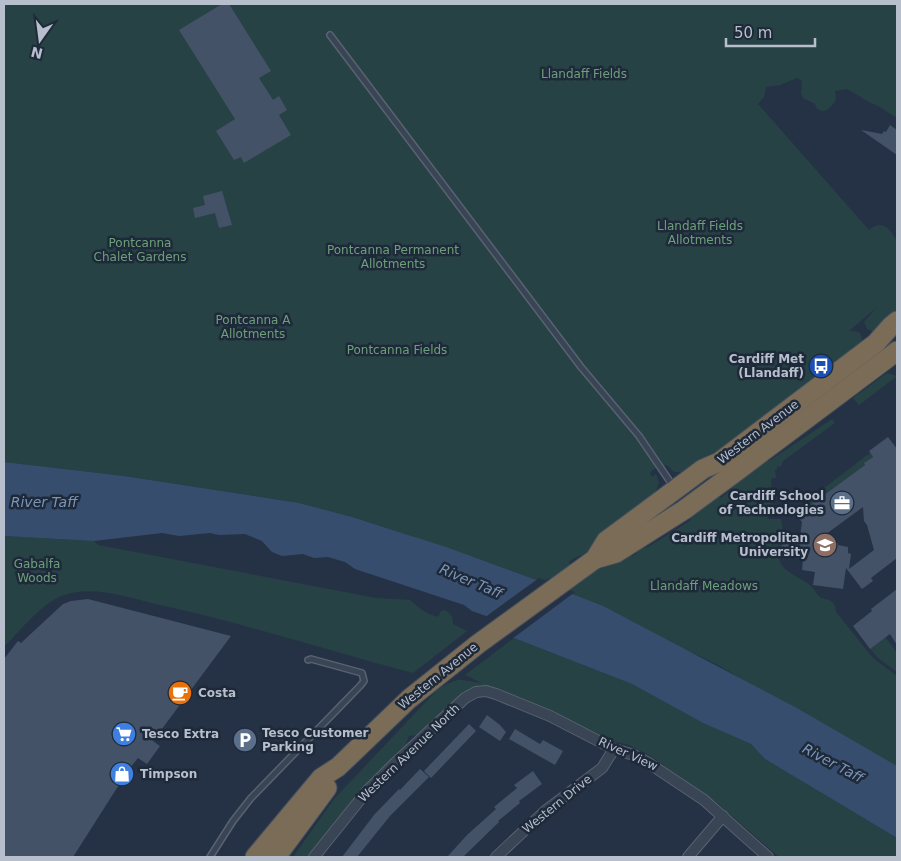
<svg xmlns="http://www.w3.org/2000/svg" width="901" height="861" font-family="'DejaVu Sans',sans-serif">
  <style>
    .green { fill: #274245 }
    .water { fill: #374d6d }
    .pier { fill: #253245 }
    .building { fill: #435267; fill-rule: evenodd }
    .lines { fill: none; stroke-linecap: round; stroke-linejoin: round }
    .lane-casing { stroke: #586271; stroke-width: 8 }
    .street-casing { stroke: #586271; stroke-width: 12 }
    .highway-casing { stroke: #444f5e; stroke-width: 21 }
    .lane { stroke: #394454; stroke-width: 5 }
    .street { stroke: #394454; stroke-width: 10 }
    .highway { stroke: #7a6c56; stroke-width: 19 }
    .labels { text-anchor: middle; stroke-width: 5; stroke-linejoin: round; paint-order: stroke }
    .park-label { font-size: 12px; fill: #6ca078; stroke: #1e2939 }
    .poi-label { font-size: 12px; font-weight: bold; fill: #b7bfcd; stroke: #1e2939; text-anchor: start }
    .street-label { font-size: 12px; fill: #b7bfcd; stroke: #1e2939 }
    .water-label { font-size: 14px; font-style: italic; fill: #7c95b7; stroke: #1e2939 }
  </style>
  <rect width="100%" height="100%" fill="#253245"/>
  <!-- green -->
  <g class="green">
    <path d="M4,4H897V118L880,107L863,99V98L847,89L835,91L836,99L833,104L827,110L822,111L817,109L815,104L803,98L801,93L802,81L797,78L780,85L766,87L764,97L758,104L869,230C883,218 891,230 897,242V323C887,328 877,335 867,329L864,322L877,307L849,331C857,331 862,331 862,341L856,347L853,346L847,357L768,422L683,472H674L667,465C659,467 655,467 650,473L652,477L656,474L659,483L653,498L593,546C584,557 578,554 569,562L571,566L557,577L547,579L542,586L416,541L415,537L352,517L299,503L124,476L4,462Z"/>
    <path d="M887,373L897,376L859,405L853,398Z"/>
    <path d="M832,419L835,423L783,461L781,467L777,466V469L775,470L776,478H772L771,482L772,491L769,495V501L773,505L767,519H781C783,525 783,539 782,545C781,549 779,553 779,557C780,572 801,577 811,586C815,590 817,595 821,598C831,600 835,601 836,612L873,658L897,676V774L720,666L702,657L590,611L567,591L590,569L628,550L632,556L636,554L639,548L648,547L690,521L694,510L715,495L721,498L732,489L731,485L763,459L769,461Z"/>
    <path d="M870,453L873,457L864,463L865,465L818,499L813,511L806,502Z"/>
    <path d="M4,536L94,541L98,545L376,598L410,600C421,609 424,613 438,617L441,611L444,610C451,613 453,617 453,624L467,631L413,673C327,650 243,623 156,604C128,597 96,586 67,594C44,600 20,631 4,647Z"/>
    <path d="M884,635L897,653V672L878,658L870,649Z"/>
    <path d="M514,638L632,684L703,723L751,744L765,759L897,838V857H779L717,803L649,755L629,745L612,741L519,697L518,701L486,695L476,697L423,739L416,735L409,736L402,755L315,857H293L334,799L438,689C461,676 458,680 482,683L465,675Z"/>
  </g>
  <!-- water -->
  <path class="water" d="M4,462L124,476L299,503L352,517L446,547L536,580L603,606L795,707L897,766V838L765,759L751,744L703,723L632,684L514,638L486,616L472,611L464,605L355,569L345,562L328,557L314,558L303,554L282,556L272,552L262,541L245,534L219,535L210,533L179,536L162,533L94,541L4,536Z"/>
  <!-- pier -->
  <path class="pier" d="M539,578L575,592L512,639L493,627L484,618Z"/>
  <!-- building -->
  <g class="building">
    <path d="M222,4H229L271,71L259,78L273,100L279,96L287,110L279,115L291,135L244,163L241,157L234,160L216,131L235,119L179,30Z"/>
    <path d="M890,125L897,130V155L861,130L882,134L884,131L886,132Z"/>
    <path d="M222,191L232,225L219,228L215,213L195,218L193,208L205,205L203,196Z"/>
    <path d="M888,437L897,449V558L871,578L873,581L862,589L846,568L843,589L813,585L815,572L802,570L803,559L779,556L785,535L800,537L802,522L793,512L806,502L809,506L865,465L864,463L873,457L869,451ZM863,507L864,521L867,525L874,550L849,569L851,554L848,553V547L838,545V543L818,540Z"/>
    <path d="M897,589V645L890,634L870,649L853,626L872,611L871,609Z"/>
    <path d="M88,599L231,636L153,741L160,746L147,764L138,758L129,769L73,857H4V659L18,641L21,643L63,604L71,601Z"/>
    <path d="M487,715L500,725L506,732L500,741L479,727Z"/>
    <path d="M469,724L476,731L431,778L424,771Z"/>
    <path d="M515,729L540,744L543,740L563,751L555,765L509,739Z"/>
    <path d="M420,769L429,777L390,816L357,857H342L374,815L399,789L400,790Z"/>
    <path d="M533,771L542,784L519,801L520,803L498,821L499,822L463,857H447L467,835L496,809L494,807L517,788L514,785Z"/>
  </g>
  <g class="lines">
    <!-- lane casing -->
    <g class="lane-casing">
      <g id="lane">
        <path d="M330,35L581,367L639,436L673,486"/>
        <path d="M210,857L233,821L251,798L360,686L364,681L362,673L311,659L308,660"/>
      </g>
    </g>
    <!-- street casing -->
    <g class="street-casing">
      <g id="street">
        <path d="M314,857L367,791L392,766L465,698L476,692L486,691L496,694L550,716L614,749L634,755L647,762L704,800L768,857"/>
        <path d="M496,857L545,811L602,768L614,749"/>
        <path d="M688,857L723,816"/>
      </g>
    </g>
    <!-- highway casing -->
    <g class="highway-casing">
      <g id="highway">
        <path d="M595,559L616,553L684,510L737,471L897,351"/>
        <path d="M255,857L321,778L338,767L409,699L478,644L595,559L606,541L703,469L719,462L876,343L891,326L897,321"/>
        <path d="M276,857L327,788"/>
      </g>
    </g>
    <!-- lane -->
    <use href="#lane" class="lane"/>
    <!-- street -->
    <use href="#street" class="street"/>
    <!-- highway -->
    <use href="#highway" class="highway"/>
  </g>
  <!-- icons -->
  <defs>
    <g id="bus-disc" transform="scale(1.25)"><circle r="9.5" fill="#1a4fb4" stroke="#1e2939"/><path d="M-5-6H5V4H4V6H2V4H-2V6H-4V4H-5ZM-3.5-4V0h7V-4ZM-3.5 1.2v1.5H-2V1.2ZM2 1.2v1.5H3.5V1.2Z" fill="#fff"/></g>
    <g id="office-disc" transform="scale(1.25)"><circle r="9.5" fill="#5c6f8a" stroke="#1e2939"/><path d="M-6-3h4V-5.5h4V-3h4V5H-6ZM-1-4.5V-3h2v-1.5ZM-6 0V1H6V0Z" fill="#fff"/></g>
    <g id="university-disc" transform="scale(1.25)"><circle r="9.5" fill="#8d6e63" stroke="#1e2939"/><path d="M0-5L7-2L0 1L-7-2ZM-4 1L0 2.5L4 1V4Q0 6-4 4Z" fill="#fff"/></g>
    <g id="cafe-disc" transform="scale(1.25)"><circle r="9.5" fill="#e8710a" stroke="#1e2939"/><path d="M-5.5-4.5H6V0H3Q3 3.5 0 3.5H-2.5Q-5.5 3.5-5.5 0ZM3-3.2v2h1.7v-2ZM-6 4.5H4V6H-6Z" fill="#fff"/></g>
    <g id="supermarket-disc" transform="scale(1.25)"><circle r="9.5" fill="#3f7fe0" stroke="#1e2939"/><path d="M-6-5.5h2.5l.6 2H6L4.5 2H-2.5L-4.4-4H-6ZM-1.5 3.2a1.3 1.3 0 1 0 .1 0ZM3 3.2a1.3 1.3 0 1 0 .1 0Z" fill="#fff"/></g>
    <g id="parking-disc" transform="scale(1.25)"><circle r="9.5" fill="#5c6f8a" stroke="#1e2939"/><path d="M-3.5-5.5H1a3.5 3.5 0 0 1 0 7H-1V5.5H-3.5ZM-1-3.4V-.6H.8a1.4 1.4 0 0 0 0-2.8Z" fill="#fff"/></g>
    <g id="shop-disc" transform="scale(1.25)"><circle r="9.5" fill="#3f7fe0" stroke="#1e2939"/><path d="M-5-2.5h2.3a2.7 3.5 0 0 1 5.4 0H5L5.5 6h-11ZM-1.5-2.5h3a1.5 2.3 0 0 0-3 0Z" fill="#fff"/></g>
  </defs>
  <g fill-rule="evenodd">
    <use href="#bus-disc" x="821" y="366"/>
    <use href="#office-disc" x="842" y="503"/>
    <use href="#university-disc" x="825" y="545"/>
    <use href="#cafe-disc" x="180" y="693"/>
    <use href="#supermarket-disc" x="124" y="734"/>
    <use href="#parking-disc" x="245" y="740"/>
    <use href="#shop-disc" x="122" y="774"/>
  </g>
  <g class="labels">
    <!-- park labels -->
    <g class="park-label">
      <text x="584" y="78">Llandaff Fields</text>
      <text x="700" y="230">Llandaff Fields<tspan x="700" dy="14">Allotments</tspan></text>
      <text x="140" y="247">Pontcanna<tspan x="140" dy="14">Chalet Gardens</tspan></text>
      <text x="393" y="254">Pontcanna Permanent<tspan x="393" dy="14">Allotments</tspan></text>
      <text x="253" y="324">Pontcanna A<tspan x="253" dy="14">Allotments</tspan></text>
      <text x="397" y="354">Pontcanna Fields</text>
      <text x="37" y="568">Gabalfa<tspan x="37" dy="14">Woods</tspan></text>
      <text x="704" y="590">Llandaff Meadows</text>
    </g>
    <!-- poi labels -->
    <g class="poi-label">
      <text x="804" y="363" text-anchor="end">Cardiff Met<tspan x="804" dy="14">(Llandaff)</tspan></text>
      <text x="824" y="500" text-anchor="end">Cardiff School<tspan x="824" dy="14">of Technologies</tspan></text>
      <text x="808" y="542" text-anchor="end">Cardiff Metropolitan<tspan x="808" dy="14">University</tspan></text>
      <text x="198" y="697">Costa</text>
      <text x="262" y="737">Tesco Customer<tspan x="262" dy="14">Parking</tspan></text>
      <text x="142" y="738">Tesco Extra</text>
      <text x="140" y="778">Timpson</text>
    </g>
    <!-- street labels -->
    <g class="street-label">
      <text transform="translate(758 432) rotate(-37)" y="4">Western Avenue</text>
      <text transform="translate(438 676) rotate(-39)" y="4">Western Avenue</text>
      <text transform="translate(409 753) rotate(-44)" y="4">Western Avenue North</text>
      <text transform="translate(628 754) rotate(25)" y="4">River View</text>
      <text transform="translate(557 804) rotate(-39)" y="4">Western Drive</text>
    </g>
    <!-- water labels -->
    <g class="water-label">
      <text x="44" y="507">River Taff</text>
      <text transform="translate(471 581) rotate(23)" y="5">River Taff</text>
      <text transform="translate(833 763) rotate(28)" y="5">River Taff</text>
    </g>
  </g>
  <!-- border -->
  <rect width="901" height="861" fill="none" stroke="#b7bfcd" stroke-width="10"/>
  <!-- north arrow -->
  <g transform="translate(40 40) rotate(194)" stroke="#1e2939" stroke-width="4" paint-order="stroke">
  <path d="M0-4L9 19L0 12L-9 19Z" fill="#b7bfcd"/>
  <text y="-8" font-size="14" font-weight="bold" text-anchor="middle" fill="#b7bfcd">N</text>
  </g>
  <!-- scale -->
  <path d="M726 38v8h89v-8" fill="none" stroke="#b7bfcd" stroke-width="2.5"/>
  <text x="734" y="38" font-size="15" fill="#b7bfcd" stroke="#1e2939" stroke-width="4" paint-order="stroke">50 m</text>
</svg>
